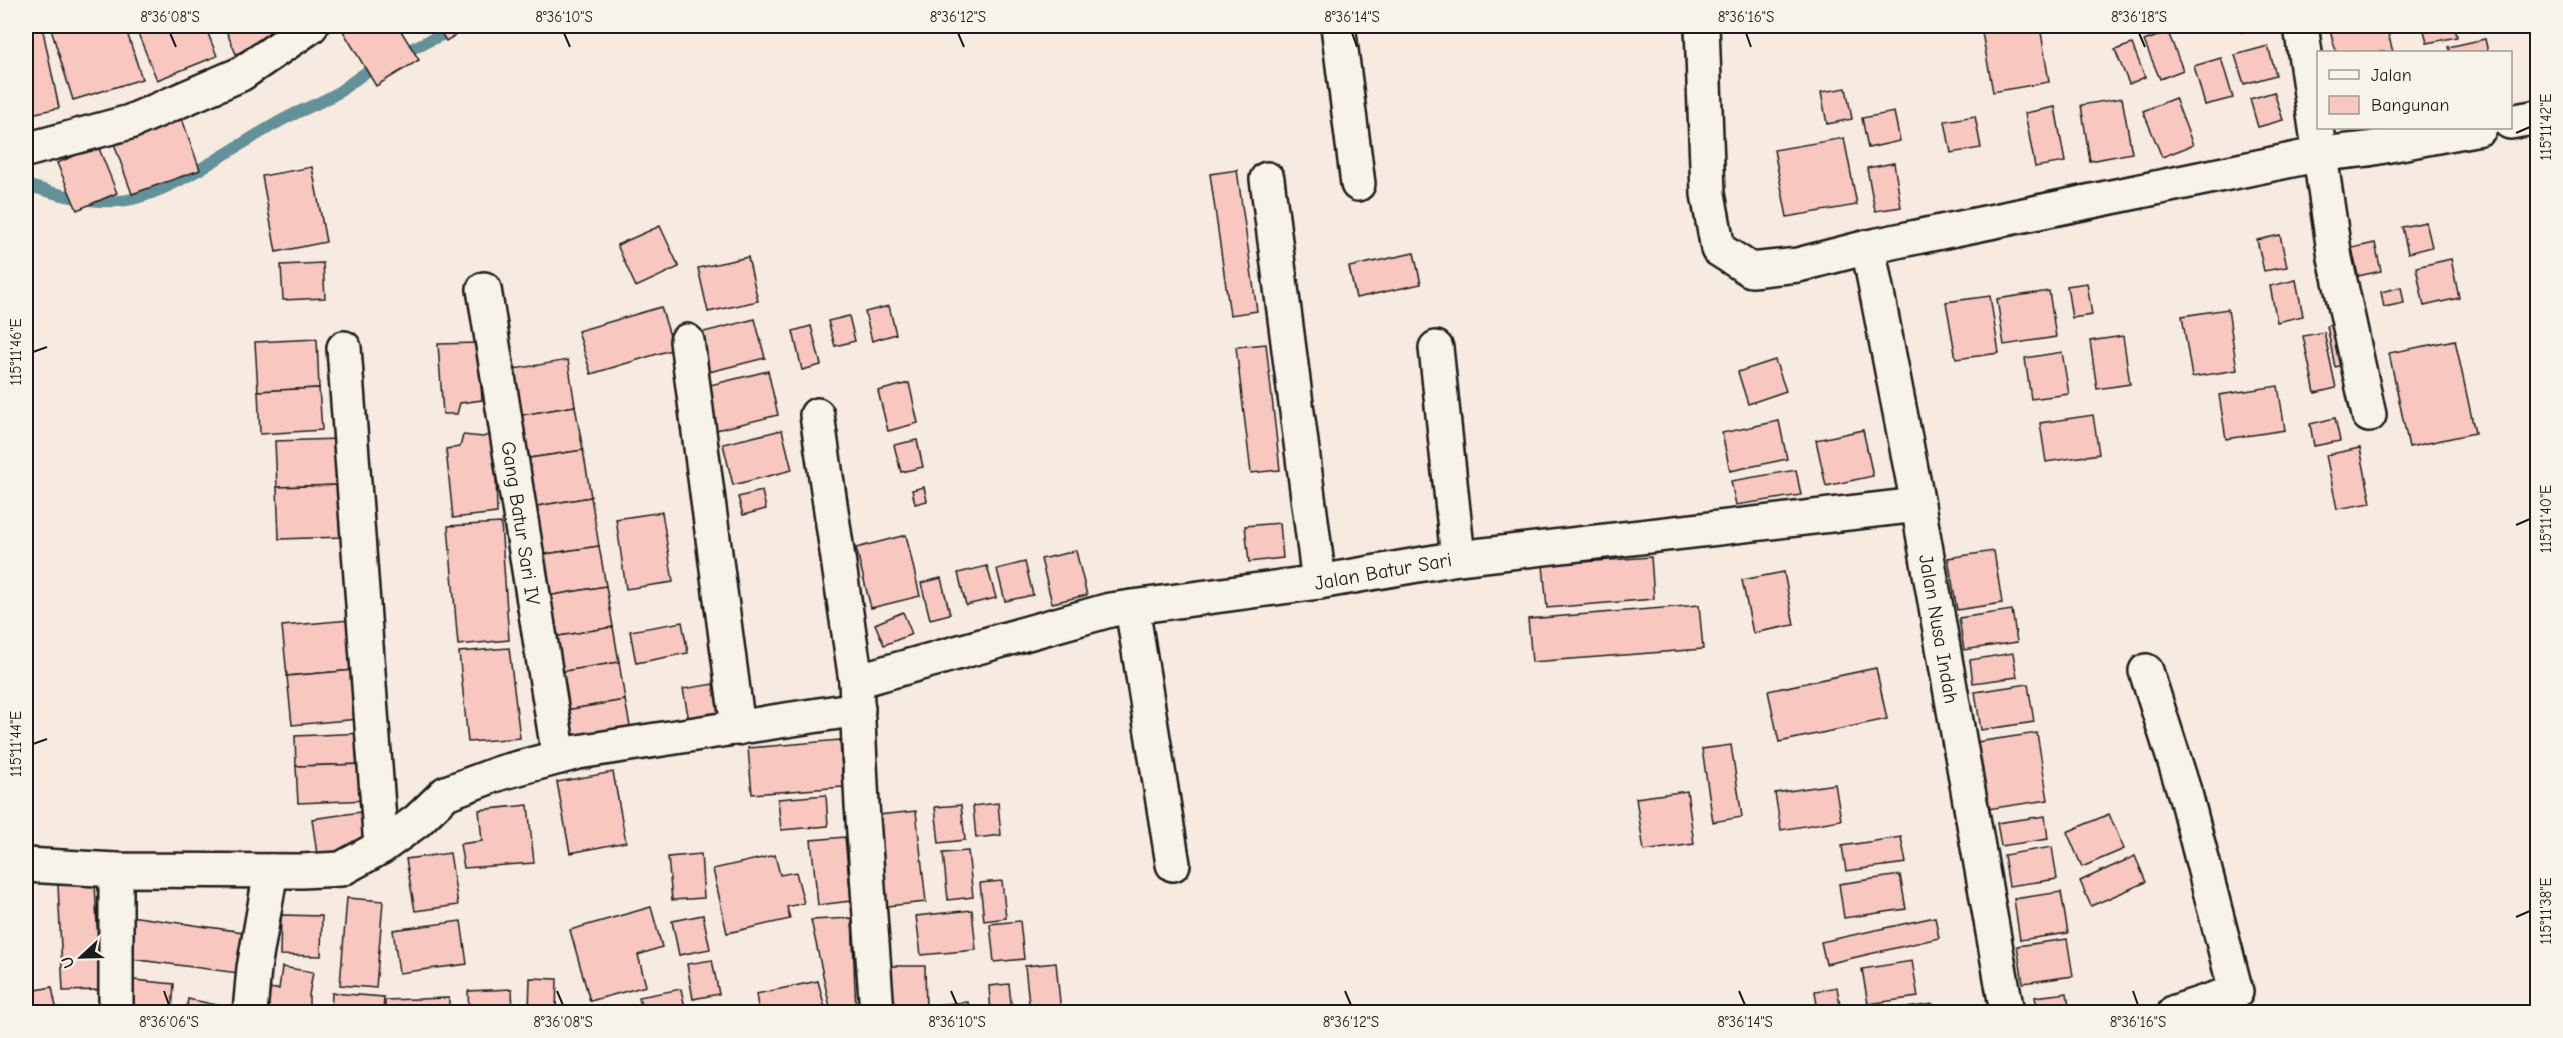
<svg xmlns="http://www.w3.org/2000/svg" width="2563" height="1038" font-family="'Comic Neue',sans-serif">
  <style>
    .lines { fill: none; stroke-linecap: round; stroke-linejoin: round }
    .stream { stroke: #629199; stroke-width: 12 }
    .building { fill: #f7c7c0; stroke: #1c1c1c; stroke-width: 1.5 }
    .minor-casing { stroke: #1c1c1c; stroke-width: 38 }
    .minor { stroke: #f7f3e8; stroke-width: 33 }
    .ticks { fill: none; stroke: #1c1c1c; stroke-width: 2 }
    .labels { text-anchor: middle; stroke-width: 4.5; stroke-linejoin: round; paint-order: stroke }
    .street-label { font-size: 20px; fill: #1c1c1c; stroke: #f7f3e8 }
    .neatline { fill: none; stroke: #1c1c1c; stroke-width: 2 }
    .ticks-label { font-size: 15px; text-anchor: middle; fill: #1c1c1c }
  </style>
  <rect width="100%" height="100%" fill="#f7eae0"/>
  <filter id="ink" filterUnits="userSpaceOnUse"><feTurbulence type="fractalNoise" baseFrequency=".0167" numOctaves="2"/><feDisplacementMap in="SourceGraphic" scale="12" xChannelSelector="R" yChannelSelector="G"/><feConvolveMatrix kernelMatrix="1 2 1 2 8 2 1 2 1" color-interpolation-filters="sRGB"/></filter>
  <g filter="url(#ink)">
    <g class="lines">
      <!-- stream -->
      <g class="stream">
        <path d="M398,55L461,26"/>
        <path d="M26,185C56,194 87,203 119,201C170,197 242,140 290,116C306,108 323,102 339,92C353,82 364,72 380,64"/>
      </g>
    </g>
    <!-- building -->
    <g class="building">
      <path d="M42,26L59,108L26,115V28Z"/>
      <path d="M50,26H125L142,79L73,100Z"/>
      <path d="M135,26H205L217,56L157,80Z"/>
      <path d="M224,26H267L272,38L236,54Z"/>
      <path d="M340,26H398L419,60L376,86Z"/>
      <path d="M437,26H470L446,41Z"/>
      <path d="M1991,26H2040L2049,82L1993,92L1981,27Z"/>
      <path d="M2239,26H2261L2262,27L2241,32Z"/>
      <path d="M2329,26H2386L2393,52H2336Z"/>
      <path d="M2423,26H2455L2457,37L2427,43Z"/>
      <path d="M2168,32L2183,70L2160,79L2144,41Z"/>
      <path d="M2485,39L2488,52H2450L2448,47Z"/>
      <path d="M2132,44L2145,77L2129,84L2115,50Z"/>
      <path d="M2268,46L2276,75L2244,84L2235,55Z"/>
      <path d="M2221,58L2233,98L2205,105L2194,66Z"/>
      <path d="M1846,88L1852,119L1827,124L1821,92Z"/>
      <path d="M2274,92L2283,120L2258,127L2250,99Z"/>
      <path d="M2122,98L2132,153L2090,161L2081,105Z"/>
      <path d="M2175,98L2193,145L2162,157L2143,111Z"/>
      <path d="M2055,107L2065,162L2035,167L2025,113Z"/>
      <path d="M1894,112L1900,141L1868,148L1862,118Z"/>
      <path d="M180,113L200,170L132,194L112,138Z"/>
      <path d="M1975,116L1981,148L1951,153L1945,121Z"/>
      <path d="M1844,138L1857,205L1787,217L1774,150Z"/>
      <path d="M98,146L117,193L77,210L57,163Z"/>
      <path d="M1894,163L1901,207L1875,211L1867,168Z"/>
      <path d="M312,167L326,242L276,252L262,176Z"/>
      <path d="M1237,170L1257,311L1230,315L1210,174Z"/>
      <path d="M2426,222L2432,247L2408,253L2402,227Z"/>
      <path d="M660,226L679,267L636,287L617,245Z"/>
      <path d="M2280,235L2287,267L2264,271L2257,240Z"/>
      <path d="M2375,243L2381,271L2358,276L2352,248Z"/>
      <path d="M1414,253L1421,284L1356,298L1349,267Z"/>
      <path d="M748,257L758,301L708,312L698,268Z"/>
      <path d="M2451,259L2459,298L2424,306L2416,267Z"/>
      <path d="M323,263L325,298L283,300L281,265Z"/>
      <path d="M2296,280L2303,316L2277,322L2270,286Z"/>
      <path d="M2087,283L2092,315L2072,318L2067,286Z"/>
      <path d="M2401,287L2404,303L2384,307L2381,292Z"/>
      <path d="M2049,291L2056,337L2004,345L1997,299Z"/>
      <path d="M1990,296L1999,353L1956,359L1946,302Z"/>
      <path d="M889,306L896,334L872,341L865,312Z"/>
      <path d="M661,307L674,349L591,374L578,331Z"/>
      <path d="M2228,309L2237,370L2192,377L2182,316Z"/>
      <path d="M849,316L855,341L835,346L828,321Z"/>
      <path d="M755,319L765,358L709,372L700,333Z"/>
      <path d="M2338,324L2347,364L2335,367L2327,326Z"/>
      <path d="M811,326L821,365L802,370L793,331Z"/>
      <path d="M2324,332L2336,388L2315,393L2303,336Z"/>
      <path d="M2123,336L2130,384L2097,389L2090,341Z"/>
      <path d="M317,339L319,388L258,391L255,342Z"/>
      <path d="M2455,340L2475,433L2409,447L2389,353Z"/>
      <path d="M478,343L482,400L460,403L457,414H443L438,344Z"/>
      <path d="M1266,344L1280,470L1251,473L1236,347Z"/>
      <path d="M2062,352L2069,394L2031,399L2025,358Z"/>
      <path d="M568,360L575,406L516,416L508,370Z"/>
      <path d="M1775,360L1786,391L1748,404L1738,372Z"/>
      <path d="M768,371L778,415L712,431L702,387Z"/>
      <path d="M909,383L918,423L888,431L878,391Z"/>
      <path d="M2278,386L2285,430L2226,439L2219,395Z"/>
      <path d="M319,388L322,430L260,434L258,391Z"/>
      <path d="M575,406L583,450L523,459L516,416Z"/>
      <path d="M2093,415L2099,454L2046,462L2040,423Z"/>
      <path d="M2335,418L2340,441L2314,446L2310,424Z"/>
      <path d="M1779,421L1787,459L1730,471L1722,433Z"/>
      <path d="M782,430L792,470L733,485L723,444Z"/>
      <path d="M1863,430L1873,476L1826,486L1816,440Z"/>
      <path d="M495,433L497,513L453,518L446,449L460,447L463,435L483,437Z"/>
      <path d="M339,439L341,485L277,487L275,441Z"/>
      <path d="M917,440L923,467L901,472L894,445Z"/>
      <path d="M2360,448L2371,503L2337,509L2326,455Z"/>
      <path d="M583,450L591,497L531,507L523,459Z"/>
      <path d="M1796,470L1801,495L1736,505L1731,481Z"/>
      <path d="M341,485L343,537L279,539L277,487Z"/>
      <path d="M924,487L927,501L915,504L912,490Z"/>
      <path d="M762,491L766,509L743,515L738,497Z"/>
      <path d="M591,497L599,546L539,555L531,507Z"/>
      <path d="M662,512L673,582L626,589L616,519Z"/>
      <path d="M501,523L509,640L458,645L448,526Z"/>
      <path d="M1280,523L1283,558L1249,562L1245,526Z"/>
      <path d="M906,535L920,596L871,608L856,548Z"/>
      <path d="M599,546L606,586L547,596L539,555Z"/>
      <path d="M1076,551L1087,595L1052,603L1041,559Z"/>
      <path d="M1994,551L2002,603L1957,610L1948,558Z"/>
      <path d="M1651,557L1654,599L1547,608L1543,565Z"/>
      <path d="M1025,562L1033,595L1005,601L997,569Z"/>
      <path d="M987,566L996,598L966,605L958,573Z"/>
      <path d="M1784,572L1794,625L1753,633L1742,580Z"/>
      <path d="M941,578L950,614L930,619L921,583Z"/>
      <path d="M606,586L613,627L553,637L547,596Z"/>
      <path d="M1699,605L1703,649L1532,662L1528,619Z"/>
      <path d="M2012,610L2017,642L1964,650L1959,618Z"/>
      <path d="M903,612L912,634L884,645L875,624Z"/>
      <path d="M350,620L355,670L287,676L282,626Z"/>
      <path d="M682,622L688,653L636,663L630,631Z"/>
      <path d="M613,627L619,662L559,672L553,637Z"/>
      <path d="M509,648L520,738L468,742L459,652Z"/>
      <path d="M2013,653L2017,677L1973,683L1970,660Z"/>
      <path d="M619,662L625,700L566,710L559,672Z"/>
      <path d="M1876,668L1887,719L1779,742L1768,691Z"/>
      <path d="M355,670L359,719L292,725L287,676Z"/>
      <path d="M713,684L720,721L690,726L683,689Z"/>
      <path d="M2028,684L2034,722L1981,730L1975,692Z"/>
      <path d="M625,700L631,731L571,740L566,710Z"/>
      <path d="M366,733L368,764L296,766L295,736Z"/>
      <path d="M2037,733L2048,800L1988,809L1977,742Z"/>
      <path d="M840,740L843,787L752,794L748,748Z"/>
      <path d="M1731,745L1742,817L1713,822L1702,749Z"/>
      <path d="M368,764L369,800L298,803L296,766Z"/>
      <path d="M613,772L626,842L570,853L557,782Z"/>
      <path d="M1835,784L1841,820L1781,830L1775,793Z"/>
      <path d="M1687,791L1694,844L1644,851L1636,798Z"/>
      <path d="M826,795L828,826L781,830L778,799Z"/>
      <path d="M998,803L1001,835L976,838L973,806Z"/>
      <path d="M528,805L534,863L464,868L460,844L482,841L479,810Z"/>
      <path d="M961,805L965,840L939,843L935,807Z"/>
      <path d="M368,811L373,846L317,854L312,819Z"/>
      <path d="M916,811L926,902L878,907L869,816Z"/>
      <path d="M2109,814L2124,849L2082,867L2067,832Z"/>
      <path d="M2045,816L2048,839L2001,846L1997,823Z"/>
      <path d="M845,837L851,901L818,905L811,840Z"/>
      <path d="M1901,837L1906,863L1846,871L1842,846Z"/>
      <path d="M2052,847L2057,879L2009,886L2004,855Z"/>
      <path d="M968,851L973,897L948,900L943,853Z"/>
      <path d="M450,853L458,905L415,911L406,859Z"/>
      <path d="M701,854L704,898L672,900L668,857Z"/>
      <path d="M775,855L780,875L796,872L804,903L787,907L790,919L727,933L713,869Z"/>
      <path d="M2135,856L2146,882L2091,906L2080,881Z"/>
      <path d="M1900,875L1906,909L1844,918L1839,884Z"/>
      <path d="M1002,881L1006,918L984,921L980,883Z"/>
      <path d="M95,883L100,990L63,991L58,885Z"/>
      <path d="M2061,892L2068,933L2020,940L2014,899Z"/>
      <path d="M347,898L383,901L376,988L340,985Z"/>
      <path d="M651,907L662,947L638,955L646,986L590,1001L570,930Z"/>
      <path d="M972,910L976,950L921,955L916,916Z"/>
      <path d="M281,915L322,916L321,956L280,955Z"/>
      <path d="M703,915L710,949L679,955L672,921Z"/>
      <path d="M130,916L243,932L238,973L124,958Z"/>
      <path d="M1935,917L1939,938L1826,964L1821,942Z"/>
      <path d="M852,918L856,1012H831L811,920Z"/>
      <path d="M461,921L467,964L399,973L393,930Z"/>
      <path d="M1020,921L1024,959L994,962L990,924Z"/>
      <path d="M2067,939L2073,976L2023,983L2017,946Z"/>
      <path d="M712,960L719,994L693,999L687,964Z"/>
      <path d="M1912,961L1918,997L1868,1004L1862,969Z"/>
      <path d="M1056,963L1061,1012H1030L1025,966Z"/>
      <path d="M879,966H925L926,1012H880Z"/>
      <path d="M282,967L313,972L309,995V1012H256V988L279,989Z"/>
      <path d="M530,978L557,979L556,1012H529Z"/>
      <path d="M134,980L174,984L172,1012H132Z"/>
      <path d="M818,981L826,1012H759L756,994Z"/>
      <path d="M1009,984L1012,1012H991L989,986Z"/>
      <path d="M52,987L57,1012H26V992Z"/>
      <path d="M1837,987L1841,1012H1818L1815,991Z"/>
      <path d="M512,989L513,1012H469L468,991Z"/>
      <path d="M681,989L686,1012H642L639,997Z"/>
      <path d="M332,993L384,997L383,1012H331Z"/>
      <path d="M2067,993L2070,1012H2038L2035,997Z"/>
      <path d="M449,998V1012H385V1000Z"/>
      <path d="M188,999L222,1006L221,1012H186Z"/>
      <path d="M968,1002L969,1012H935L934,1005Z"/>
      <path d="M1933,1004L1935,1012H1907V1008Z"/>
    </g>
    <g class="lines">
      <!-- minor casing -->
      <g class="minor-casing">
        <g id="minor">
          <path d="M1338,26L1358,184"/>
          <path d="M1702,26L1708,194L1718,249L1751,270L1798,265L1868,247L2321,154L2368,149L2480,128"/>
          <path d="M2301,26L2335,258L2369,415"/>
          <path d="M2510,122L2538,117"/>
          <path d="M26,150L130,122L241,74L311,26"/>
          <path d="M1267,179L1319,582"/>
          <path d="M1868,247L1918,505L2007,1012"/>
          <path d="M484,289L559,757"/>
          <path d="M687,341L738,728"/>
          <path d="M344,348L381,847"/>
          <path d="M1436,348L1458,558"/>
          <path d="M817,415L856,681L862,805L877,1012"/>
          <path d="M1132,607L1173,864"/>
          <path d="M2146,671L2186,797L2236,992L2175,1012"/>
          <path d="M856,681L1110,610L1319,582L1458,558L1918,505"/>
          <path d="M26,865L116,870L301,871L341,869L381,847L417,821L446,793L500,773L578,752L858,709"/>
          <path d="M116,870V1012"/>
          <path d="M250,1012L254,968L271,871"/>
        </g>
      </g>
      <!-- minor -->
      <use href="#minor" class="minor"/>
    </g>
  </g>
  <!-- ticks -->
  <path class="ticks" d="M170,33L176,47M564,33L570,47M958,33L964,47M1352,33L1357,47M1746,33L1751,47M2139,33L2145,47M2516,133L2530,127M33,352L47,347M2516,525L2530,519M33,744L47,739M2516,917L2530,911M164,991L169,1005M557,991L563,1005M951,991L957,1005M1345,991L1351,1005M1739,991L1745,1005M2133,991L2138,1005"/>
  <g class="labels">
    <!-- street labels -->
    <g class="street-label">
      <text transform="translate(521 523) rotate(81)" y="7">Gang Batur Sari IV</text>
      <text transform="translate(1383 571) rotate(-10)" y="7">Jalan Batur Sari</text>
      <text transform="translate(1939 629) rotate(80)" y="7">Jalan Nusa Indah</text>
    </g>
  </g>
  <!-- margin -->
  <rect width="2563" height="1038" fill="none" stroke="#f7f3e8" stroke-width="66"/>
  <!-- legend -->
  <rect x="2317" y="51" width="195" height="78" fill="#f7f3e8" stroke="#9f9d96" stroke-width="1.5"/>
  <rect x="2329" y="70" width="30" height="9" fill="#f7f3e8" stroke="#9f9d96" stroke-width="1.5"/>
  <text x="2371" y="81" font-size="18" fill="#1c1c1c">Jalan</text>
  <rect x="2329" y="96" width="30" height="18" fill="#f7c7c0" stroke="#9f9d96" stroke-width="1.5"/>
  <text x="2371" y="111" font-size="18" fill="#1c1c1c">Bangunan</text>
  <!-- north arrow -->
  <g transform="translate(81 957) rotate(248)" stroke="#f7f3e8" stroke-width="4.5" paint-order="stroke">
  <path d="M0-4.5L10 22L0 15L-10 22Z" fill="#1c1c1c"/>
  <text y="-9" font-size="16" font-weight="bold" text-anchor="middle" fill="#1c1c1c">U</text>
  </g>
  <rect x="33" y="33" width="2497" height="972" class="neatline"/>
  <g class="ticks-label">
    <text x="170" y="22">8°36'08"S</text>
    <text x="564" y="22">8°36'10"S</text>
    <text x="958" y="22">8°36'12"S</text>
    <text x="1352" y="22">8°36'14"S</text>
    <text x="1746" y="22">8°36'16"S</text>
    <text x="2139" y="22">8°36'18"S</text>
    <text transform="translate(2546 127) rotate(-90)" y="5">115°11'42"E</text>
    <text transform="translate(16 352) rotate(-90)" y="5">115°11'46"E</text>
    <text transform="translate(2546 519) rotate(-90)" y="5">115°11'40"E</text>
    <text transform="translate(16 744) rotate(-90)" y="5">115°11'44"E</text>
    <text transform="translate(2546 911) rotate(-90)" y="5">115°11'38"E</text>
    <text x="169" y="1027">8°36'06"S</text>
    <text x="563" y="1027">8°36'08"S</text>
    <text x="957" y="1027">8°36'10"S</text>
    <text x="1351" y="1027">8°36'12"S</text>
    <text x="1745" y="1027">8°36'14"S</text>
    <text x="2138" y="1027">8°36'16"S</text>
  </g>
</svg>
